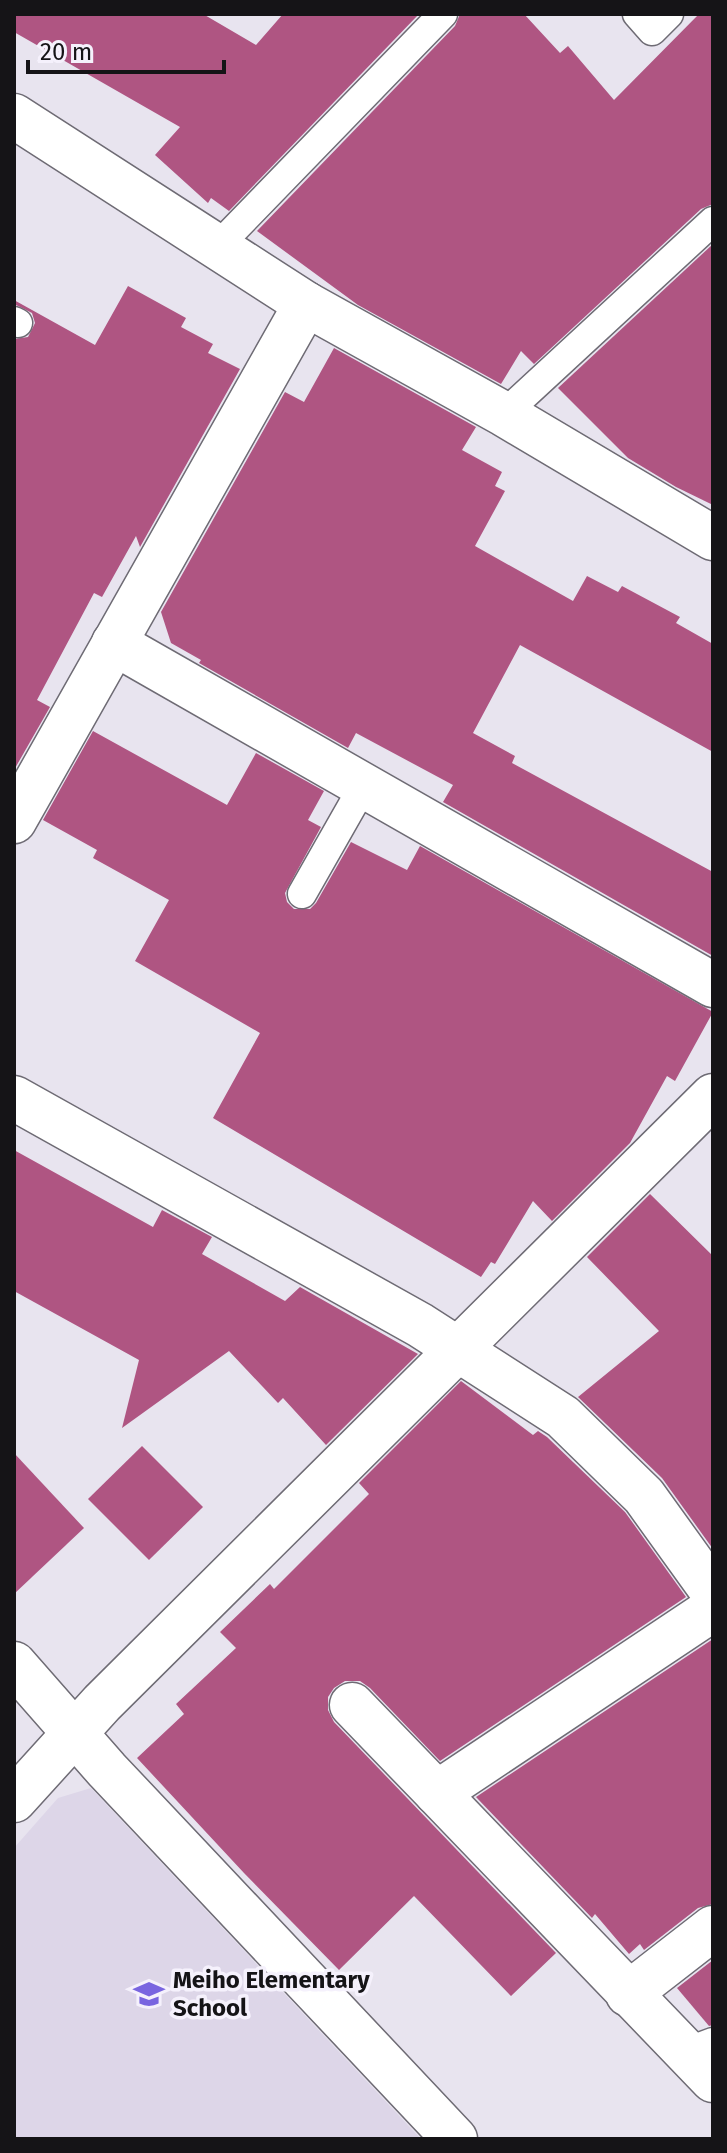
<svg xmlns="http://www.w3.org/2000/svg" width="727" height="2153" font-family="'Fira Sans',sans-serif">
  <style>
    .built { fill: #ddd6e8 }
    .building { fill: #af5582 }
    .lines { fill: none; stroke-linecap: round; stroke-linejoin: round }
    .lane-casing { stroke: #6e6b74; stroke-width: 31 }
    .street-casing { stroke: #6e6b74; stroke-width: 47 }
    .lane { stroke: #fff; stroke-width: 28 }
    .street { stroke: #fff; stroke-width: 44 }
    .labels { text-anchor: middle; stroke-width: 7; stroke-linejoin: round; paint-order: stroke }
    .poi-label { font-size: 24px; font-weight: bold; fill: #151417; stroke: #f5f1fc; text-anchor: start }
  </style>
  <rect width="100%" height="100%" fill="#e8e4ef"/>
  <!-- built -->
  <path class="built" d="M91,1788L421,2139H14V1848L58,1798Z"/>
  <!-- building -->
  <g class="building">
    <path d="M14,14H203L256,45L283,14H419L229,211L211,198L208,203L155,155L180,127L14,32Z"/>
    <path d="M460,14H524L560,53L568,46L614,100L699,14H713V204L701,209L534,364L521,351L501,384L358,305L257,231L455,26Z"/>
    <path d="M713,244V505L676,487L628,458L558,388Z"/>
    <path d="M128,286L186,318L181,327L213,344L208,353L240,369L140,547L136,536L102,597L94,593L37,700L50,707L14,770V339L28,337L35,323L32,313L14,304V300L95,345Z"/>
    <path d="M334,348L476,427L462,450L502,472L495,486L505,491L475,546L573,601L587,576L618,592L622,586L680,617L676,623L713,644V752L520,645L473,733L515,756L512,763L713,872V956L443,802L453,785L356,733L348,748L199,663L201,660L171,643L161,612L285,392L304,402Z"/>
    <path d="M93,731L227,805L256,753L324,791L308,820L321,827L285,893L287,902L294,909H310L316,903L351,842L407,870L420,846L713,1012L675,1081L667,1076L630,1143L552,1221L533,1201L495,1264L491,1262L481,1277L213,1118L260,1033L135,961L169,900L93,858L97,850L43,820Z"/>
    <path d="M14,1150L153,1227L162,1210L212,1237L202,1254L285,1301L300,1287L418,1354L326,1445L283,1398L278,1403L229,1351L122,1428L139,1360L14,1291Z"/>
    <path d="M650,1194L713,1256V1549L662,1478L578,1397L659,1331L587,1257Z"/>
    <path d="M461,1381L533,1435L538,1431L547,1437L625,1512L686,1597L440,1761L370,1688L360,1681H345L334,1688L328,1697V1710L334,1722L556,1953L511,1996L414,1896L339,1970L244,1873L137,1758L184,1714L176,1704L236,1648L220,1632L270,1584L274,1589L369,1494L359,1483Z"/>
    <path d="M142,1446L203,1507L149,1560L88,1499Z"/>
    <path d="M14,1453L84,1528L14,1594Z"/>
    <path d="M713,1639V1904L698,1908L644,1950L640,1944L629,1954L595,1914L592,1918L476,1797Z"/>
    <path d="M713,1960V2025L709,2026L677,1988Z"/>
  </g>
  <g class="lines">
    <!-- lane casing -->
    <g class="lane-casing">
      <g id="lane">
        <path d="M637,14L652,31L669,14"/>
        <path d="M217,247L443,14"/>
        <path d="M14,321L18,323"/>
        <path d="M504,414L713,221"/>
        <path d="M302,894L364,785"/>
        <path d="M686,2052L713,2042"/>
      </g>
    </g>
    <!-- street casing -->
    <g class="street-casing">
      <g id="street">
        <path d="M14,116L306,304L504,414L713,538"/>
        <path d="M114,643L713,985"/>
        <path d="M14,821L306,304"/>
        <path d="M14,1098L420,1325L563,1417L644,1496L713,1592"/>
        <path d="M713,1609L437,1793L713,2080"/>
        <path d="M14,1664L107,1770L455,2139"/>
        <path d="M352,1705L437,1793"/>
        <path d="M14,1800L102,1703L713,1096"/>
        <path d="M628,1994L713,1928"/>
      </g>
    </g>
    <!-- lane -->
    <use href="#lane" class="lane"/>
    <!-- street -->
    <use href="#street" class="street"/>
  </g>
  <!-- icons -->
  <defs>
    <g id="school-bare" transform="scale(2.4)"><path d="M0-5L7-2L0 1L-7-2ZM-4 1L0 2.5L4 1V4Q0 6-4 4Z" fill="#7965e0" stroke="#f5f1fc" stroke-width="2.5" paint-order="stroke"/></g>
  </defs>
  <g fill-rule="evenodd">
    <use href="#school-bare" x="149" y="1994"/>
  </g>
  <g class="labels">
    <!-- poi labels -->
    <g class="poi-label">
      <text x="173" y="1988">Meiho Elementary<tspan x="173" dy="28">School</tspan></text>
    </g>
  </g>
  <!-- border -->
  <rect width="727" height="2153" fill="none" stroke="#151417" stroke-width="32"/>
  <!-- scale -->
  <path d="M28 60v12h196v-12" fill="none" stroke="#151417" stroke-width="4"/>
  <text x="40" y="60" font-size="24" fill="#151417" stroke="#f5f1fc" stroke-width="6" paint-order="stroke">20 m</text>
</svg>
